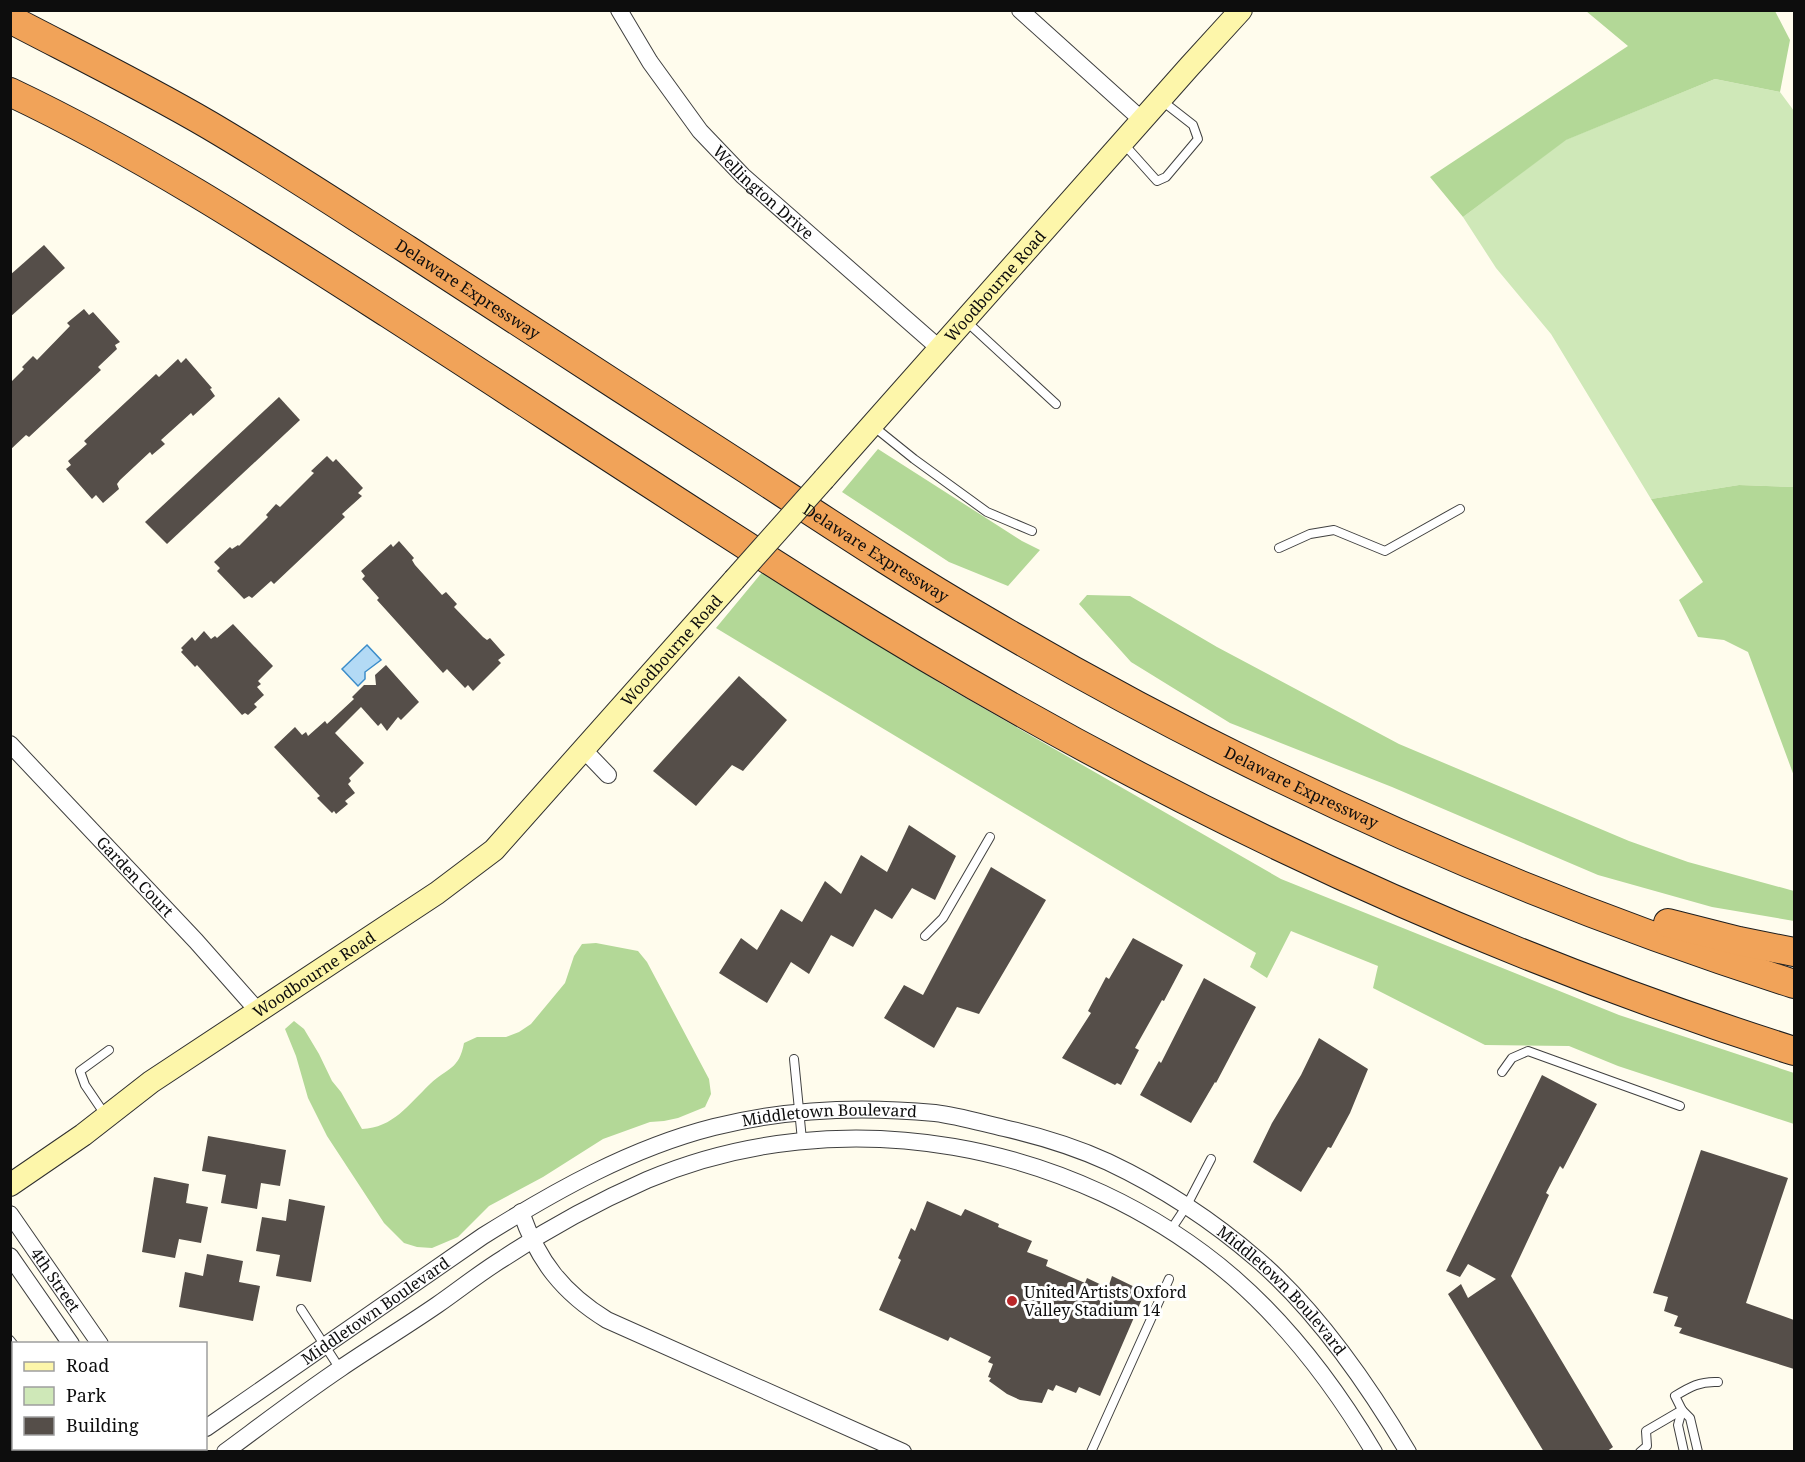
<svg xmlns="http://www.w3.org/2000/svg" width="1805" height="1462" font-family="'Noto Serif',serif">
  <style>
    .green { fill: #cfe8b8 }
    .forest { fill: #b3d897 }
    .water { fill: #b3daf5; stroke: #3c8dca; stroke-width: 1.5 }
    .building { fill: #554e49 }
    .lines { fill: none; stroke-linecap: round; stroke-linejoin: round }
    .lane-casing { stroke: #404040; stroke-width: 10 }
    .street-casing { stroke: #404040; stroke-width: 18 }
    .secondary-casing { stroke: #2f2f2f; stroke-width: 24 }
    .highway-casing { stroke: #1e1e1e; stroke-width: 30 }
    .lane { stroke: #fff; stroke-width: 8 }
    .street { stroke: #fff; stroke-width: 16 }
    .secondary { stroke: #fdf6aa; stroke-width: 22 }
    .highway { stroke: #f1a359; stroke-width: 28 }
    .secondary-bridge-casing { stroke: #2f2f2f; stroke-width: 24; stroke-linecap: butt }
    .secondary-bridge { stroke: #fdf6aa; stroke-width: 22 }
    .poi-dot { fill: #ba282a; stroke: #fff; stroke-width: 2 }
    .labels { text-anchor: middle; stroke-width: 6; stroke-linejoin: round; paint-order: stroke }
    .street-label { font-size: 16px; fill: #0d0d0d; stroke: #fff }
    .poi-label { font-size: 16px; fill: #0d0d0d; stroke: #fff; text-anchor: start }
  </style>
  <rect width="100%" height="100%" fill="#fffced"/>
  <!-- green -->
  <path class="green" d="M1715,79L1780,92L1794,111V487L1739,485L1651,499L1551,334L1496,268L1463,217L1565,140Z"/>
  <!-- forest -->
  <g class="forest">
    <path d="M1586,11H1775L1790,40L1780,92L1715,79L1566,140L1463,217L1430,177L1628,46Z"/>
    <path d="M878,449L1022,541L1040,550L1008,586L949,562L842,492Z"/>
    <path d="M1739,485L1794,487V776L1748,652L1724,640L1698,637L1679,600L1703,582L1651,499Z"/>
    <path d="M764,570L943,685L1281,879L1619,1015L1794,1073V1124L1618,1066L1569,1046L1485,1045L1373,988L1378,966L1291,931L1267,978L1250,967L1256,953L716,628Z"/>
    <path d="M1087,595L1130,596L1217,647L1399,744L1629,841L1688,862L1794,891V921L1712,907L1598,875L1392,787L1230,723L1131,662L1079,604Z"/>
    <path d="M596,943L638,951L647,962L709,1079L711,1094L705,1107L678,1118L664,1121L650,1122L603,1139L543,1177L489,1206L458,1237L432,1248L417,1247L404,1243L384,1223L327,1136L308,1098L296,1056L285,1029L294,1021L304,1029L319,1054L332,1081L341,1092L362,1129C393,1128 409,1104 430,1084C448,1067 459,1070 464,1043L477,1037H506L519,1032L531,1024L565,983L574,956L582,944Z"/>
  </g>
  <!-- water -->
  <path class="water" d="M367,645L381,660L365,672V679L358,686L342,669Z"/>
  <!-- building -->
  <g class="building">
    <path d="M44,245L65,268L10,317V275Z"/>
    <path d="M84,309L89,315L93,312L120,342L115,345L117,349L98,367L101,370L29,437L26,435L10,450V383L24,369L22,367L33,356L37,360L70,326L67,323Z"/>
    <path d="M186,358L212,388L210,389L215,396L193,416L191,413L161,440L165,444L152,455L150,452L120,480L117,484L119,489L103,503L96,495L92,499L66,469L71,465L68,461L87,444L84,441L156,374L159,377L178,359L181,363Z"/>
    <path d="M279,397L300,420L167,544L145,522Z"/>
    <path d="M327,456L333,462L336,459L363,488L358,493L362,496L342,514L345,517L274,584L271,581L252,598L249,596L244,599L217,571L220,568L214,562L230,547L232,549L238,545L239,546L268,517L266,515L276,504L280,507L314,473L311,471Z"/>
    <path d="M399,541L414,558L412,560L415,565L442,595L446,592L457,604L454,607L483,637L487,640L490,638L505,655L498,660L501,663L473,691L468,685L465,688L447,669L443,673L377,600L379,598L362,579L365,576L361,571L391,544L393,547Z"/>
    <path d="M233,624L273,666L258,681L261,684L257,687L264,695L254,704L257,707L248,715L245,713L242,715L197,665L195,667L181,652L183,650L181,648L192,637L195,641L204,631L211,639L215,636L217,638Z"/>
    <path d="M386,665L419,702L401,720L398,717L387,731L381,723L378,726L361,707L335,733L364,763L349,778L351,781L348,784L355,793L345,801L348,804L336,814L334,811L332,813L317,798L320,796L274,747L295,727L302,735L306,732L308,736L325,721L327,724L354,699L352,697L364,685H376L375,675Z"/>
    <path d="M739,676L787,720L743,771L732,765L696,806L653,771Z"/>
    <path d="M909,825L956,856L935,900L912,888L892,919L875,909L853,947L831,935L809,974L791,962L767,1003L719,973L741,938L757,950L781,909L802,922L825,881L841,894L861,855L887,872Z"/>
    <path d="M991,867L1046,900L979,1014L957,1007L934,1048L884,1018L904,985L923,995Z"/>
    <path d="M1133,938L1183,965L1164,1001L1162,1000L1135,1048L1139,1050L1121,1085L1117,1083L1115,1085L1062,1058L1091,1013L1088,1011L1106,977L1109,979Z"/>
    <path d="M1204,978L1256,1007L1216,1083L1215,1082L1191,1123L1140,1095L1159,1061L1161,1063Z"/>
    <path d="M1319,1038L1368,1069L1350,1113L1331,1148L1328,1147L1301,1192L1253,1162L1272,1123L1301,1075Z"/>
    <path d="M1542,1075L1597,1104L1563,1169L1560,1166L1546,1193L1549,1195L1511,1276L1613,1447L1606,1452H1544L1448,1294L1461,1284L1468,1298L1496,1279L1468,1264L1460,1277L1446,1271Z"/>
    <path d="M208,1136L286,1150L280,1186L261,1183L257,1209L221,1203L226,1175L202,1171Z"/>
    <path d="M1701,1150L1788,1178L1746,1303L1794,1320V1369L1679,1333L1682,1328L1674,1326L1678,1316L1664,1311L1668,1297L1653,1293Z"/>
    <path d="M154,1177L189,1184L186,1203L208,1207L201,1243L179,1239L175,1258L142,1252Z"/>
    <path d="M289,1199L325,1206L311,1282L276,1276L280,1255L256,1251L262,1217L286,1221Z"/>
    <path d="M927,1201L961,1216L965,1209L999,1224L998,1227L1032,1241L1027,1252L1048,1260L1046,1266L1085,1283L1087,1278L1108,1288L1112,1276L1145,1292L1100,1396L1079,1387L1076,1393L1056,1385L1053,1391L1048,1389L1042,1403L1020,1400L1007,1394L989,1381L991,1378L988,1377L993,1364L988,1362L991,1357L950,1337L948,1341L879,1310L901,1260L898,1258L911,1228L915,1231Z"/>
    <path d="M207,1254L243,1261L239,1282L260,1286L253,1321L179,1307L185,1272L203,1276Z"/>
  </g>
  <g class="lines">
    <!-- lane casing -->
    <g class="lane-casing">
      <g id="lane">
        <path d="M1123,143L1157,181L1166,177L1198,139L1193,125L1161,100"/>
        <path d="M967,322L1056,404"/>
        <path d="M873,426L914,459L987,512L1032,531"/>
        <path d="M1279,548L1310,534L1334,530L1385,551L1460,509"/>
        <path d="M925,936L943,918L990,837"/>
        <path d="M794,1059L802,1140"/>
        <path d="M1502,1072L1512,1058L1528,1051L1680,1106"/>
        <path d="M106,1116L85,1085L80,1071L109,1050"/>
        <path d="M1170,1231L1186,1207L1211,1159"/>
        <path d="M301,1309L340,1369"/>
        <path d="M10,1340L14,1345"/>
        <path d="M1682,1410L1678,1425L1684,1452"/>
        <path d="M71,1452V1448"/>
        <path d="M1091,1452L1169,1279"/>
        <path d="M1640,1452L1647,1446L1646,1431L1682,1410"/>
        <path d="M1698,1452L1690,1418L1682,1410L1675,1396C1690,1387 1700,1381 1718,1382"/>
      </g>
    </g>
    <!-- street casing -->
    <g class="street-casing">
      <g id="street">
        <path id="s1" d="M619,10L650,62L700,131L743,176L939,348"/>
        <path d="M1020,10L1142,120"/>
        <path id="s2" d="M10,744L196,941L257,1010"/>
        <path d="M584,750L608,775"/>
        <path d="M521,1212C538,1261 563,1293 607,1320L903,1452"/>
        <path id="s3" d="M10,1214L100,1344"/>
        <path d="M10,1256L71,1344"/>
        <path id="s4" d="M206,1428L483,1236C555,1191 631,1148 714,1127C785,1109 862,1106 935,1113C959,1116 982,1123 1004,1128C1039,1136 1075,1147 1108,1162C1161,1187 1213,1221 1258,1260C1318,1312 1367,1383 1408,1452"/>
        <path d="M143,1448L145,1452"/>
        <path d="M171,1452L175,1448"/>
        <path d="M225,1452C263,1424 301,1395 341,1368C372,1347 405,1327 437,1305C460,1289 481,1272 504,1258C549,1228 597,1202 647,1180C841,1098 1075,1141 1234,1278C1290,1327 1336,1388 1374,1452"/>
      </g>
    </g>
    <!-- secondary casing -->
    <g class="secondary-casing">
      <g id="secondary">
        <path id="s5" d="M824,479L1189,67L1241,10"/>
        <path id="s6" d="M10,1185L83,1135L151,1082L437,893L494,850L734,580"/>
      </g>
    </g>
    <!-- highway casing -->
    <g class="highway-casing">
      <g id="highway">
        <path id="s7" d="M10,19C77,54 144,87 209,125C277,165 342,208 408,250C520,323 631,395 743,467C823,519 902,572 985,620C1240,770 1513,894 1794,984"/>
        <path d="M10,92C143,155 266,235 389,314C535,408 679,504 827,597C1129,786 1454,943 1794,1051"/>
        <path d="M1668,923L1739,941L1794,952"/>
      </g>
    </g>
    <!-- lane -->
    <use href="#lane" class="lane"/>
    <!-- street -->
    <use href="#street" class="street"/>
    <!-- secondary -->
    <use href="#secondary" class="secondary"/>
    <!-- highway -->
    <use href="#highway" class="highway"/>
    <!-- secondary-bridge casing -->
    <g class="secondary-bridge-casing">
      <path id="secondary-bridge" d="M734,580L824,479"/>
    </g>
    <!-- secondary-bridge -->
    <use href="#secondary-bridge" class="secondary-bridge"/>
  </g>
  <!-- markers -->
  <circle class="poi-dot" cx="1012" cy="1301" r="6"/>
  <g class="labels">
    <!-- street labels -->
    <g class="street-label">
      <text dy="6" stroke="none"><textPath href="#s1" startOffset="234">Wellington Drive</textPath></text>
      <text dy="6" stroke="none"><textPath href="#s5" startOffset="258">Woodbourne Road</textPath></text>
      <text dy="6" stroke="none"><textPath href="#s7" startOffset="532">Delaware Expressway</textPath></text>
      <text dy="6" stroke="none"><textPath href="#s7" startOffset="1018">Delaware Expressway</textPath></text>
      <text dy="6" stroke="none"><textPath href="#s6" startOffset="856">Woodbourne Road</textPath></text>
      <text dy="6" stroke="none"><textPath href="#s7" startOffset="1504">Delaware Expressway</textPath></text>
      <text dy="6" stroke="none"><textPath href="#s2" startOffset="182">Garden Court</textPath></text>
      <text dy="6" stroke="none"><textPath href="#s6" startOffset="370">Woodbourne Road</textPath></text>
      <text dy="6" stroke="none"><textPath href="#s4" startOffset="710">Middletown Boulevard</textPath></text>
      <text dy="6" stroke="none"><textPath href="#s3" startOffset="80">4th Street</textPath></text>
      <text dy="6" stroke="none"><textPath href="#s4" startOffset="1214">Middletown Boulevard</textPath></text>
      <text dy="6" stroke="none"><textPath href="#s4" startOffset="206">Middletown Boulevard</textPath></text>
    </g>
    <!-- poi labels -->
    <g class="poi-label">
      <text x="1024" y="1298">United Artists Oxford<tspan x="1024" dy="18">Valley Stadium 14</tspan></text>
    </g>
  </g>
  <!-- border -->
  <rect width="1805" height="1462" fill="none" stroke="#0d0d0d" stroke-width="24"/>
  <!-- legend -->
  <rect x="12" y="1342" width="195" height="108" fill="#ffffff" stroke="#9e9e9e" stroke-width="1.5"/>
  <rect x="24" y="1362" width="30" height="9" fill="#fdf6aa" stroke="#9e9e9e" stroke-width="1.5"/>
  <text x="66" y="1372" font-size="18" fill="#0d0d0d">Road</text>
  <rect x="24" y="1387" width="30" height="18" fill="#cfe8b8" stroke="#9e9e9e" stroke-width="1.5"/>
  <text x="66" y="1402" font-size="18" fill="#0d0d0d">Park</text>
  <rect x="24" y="1417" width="30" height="18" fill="#554e49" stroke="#9e9e9e" stroke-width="1.5"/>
  <text x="66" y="1432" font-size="18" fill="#0d0d0d">Building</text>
</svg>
